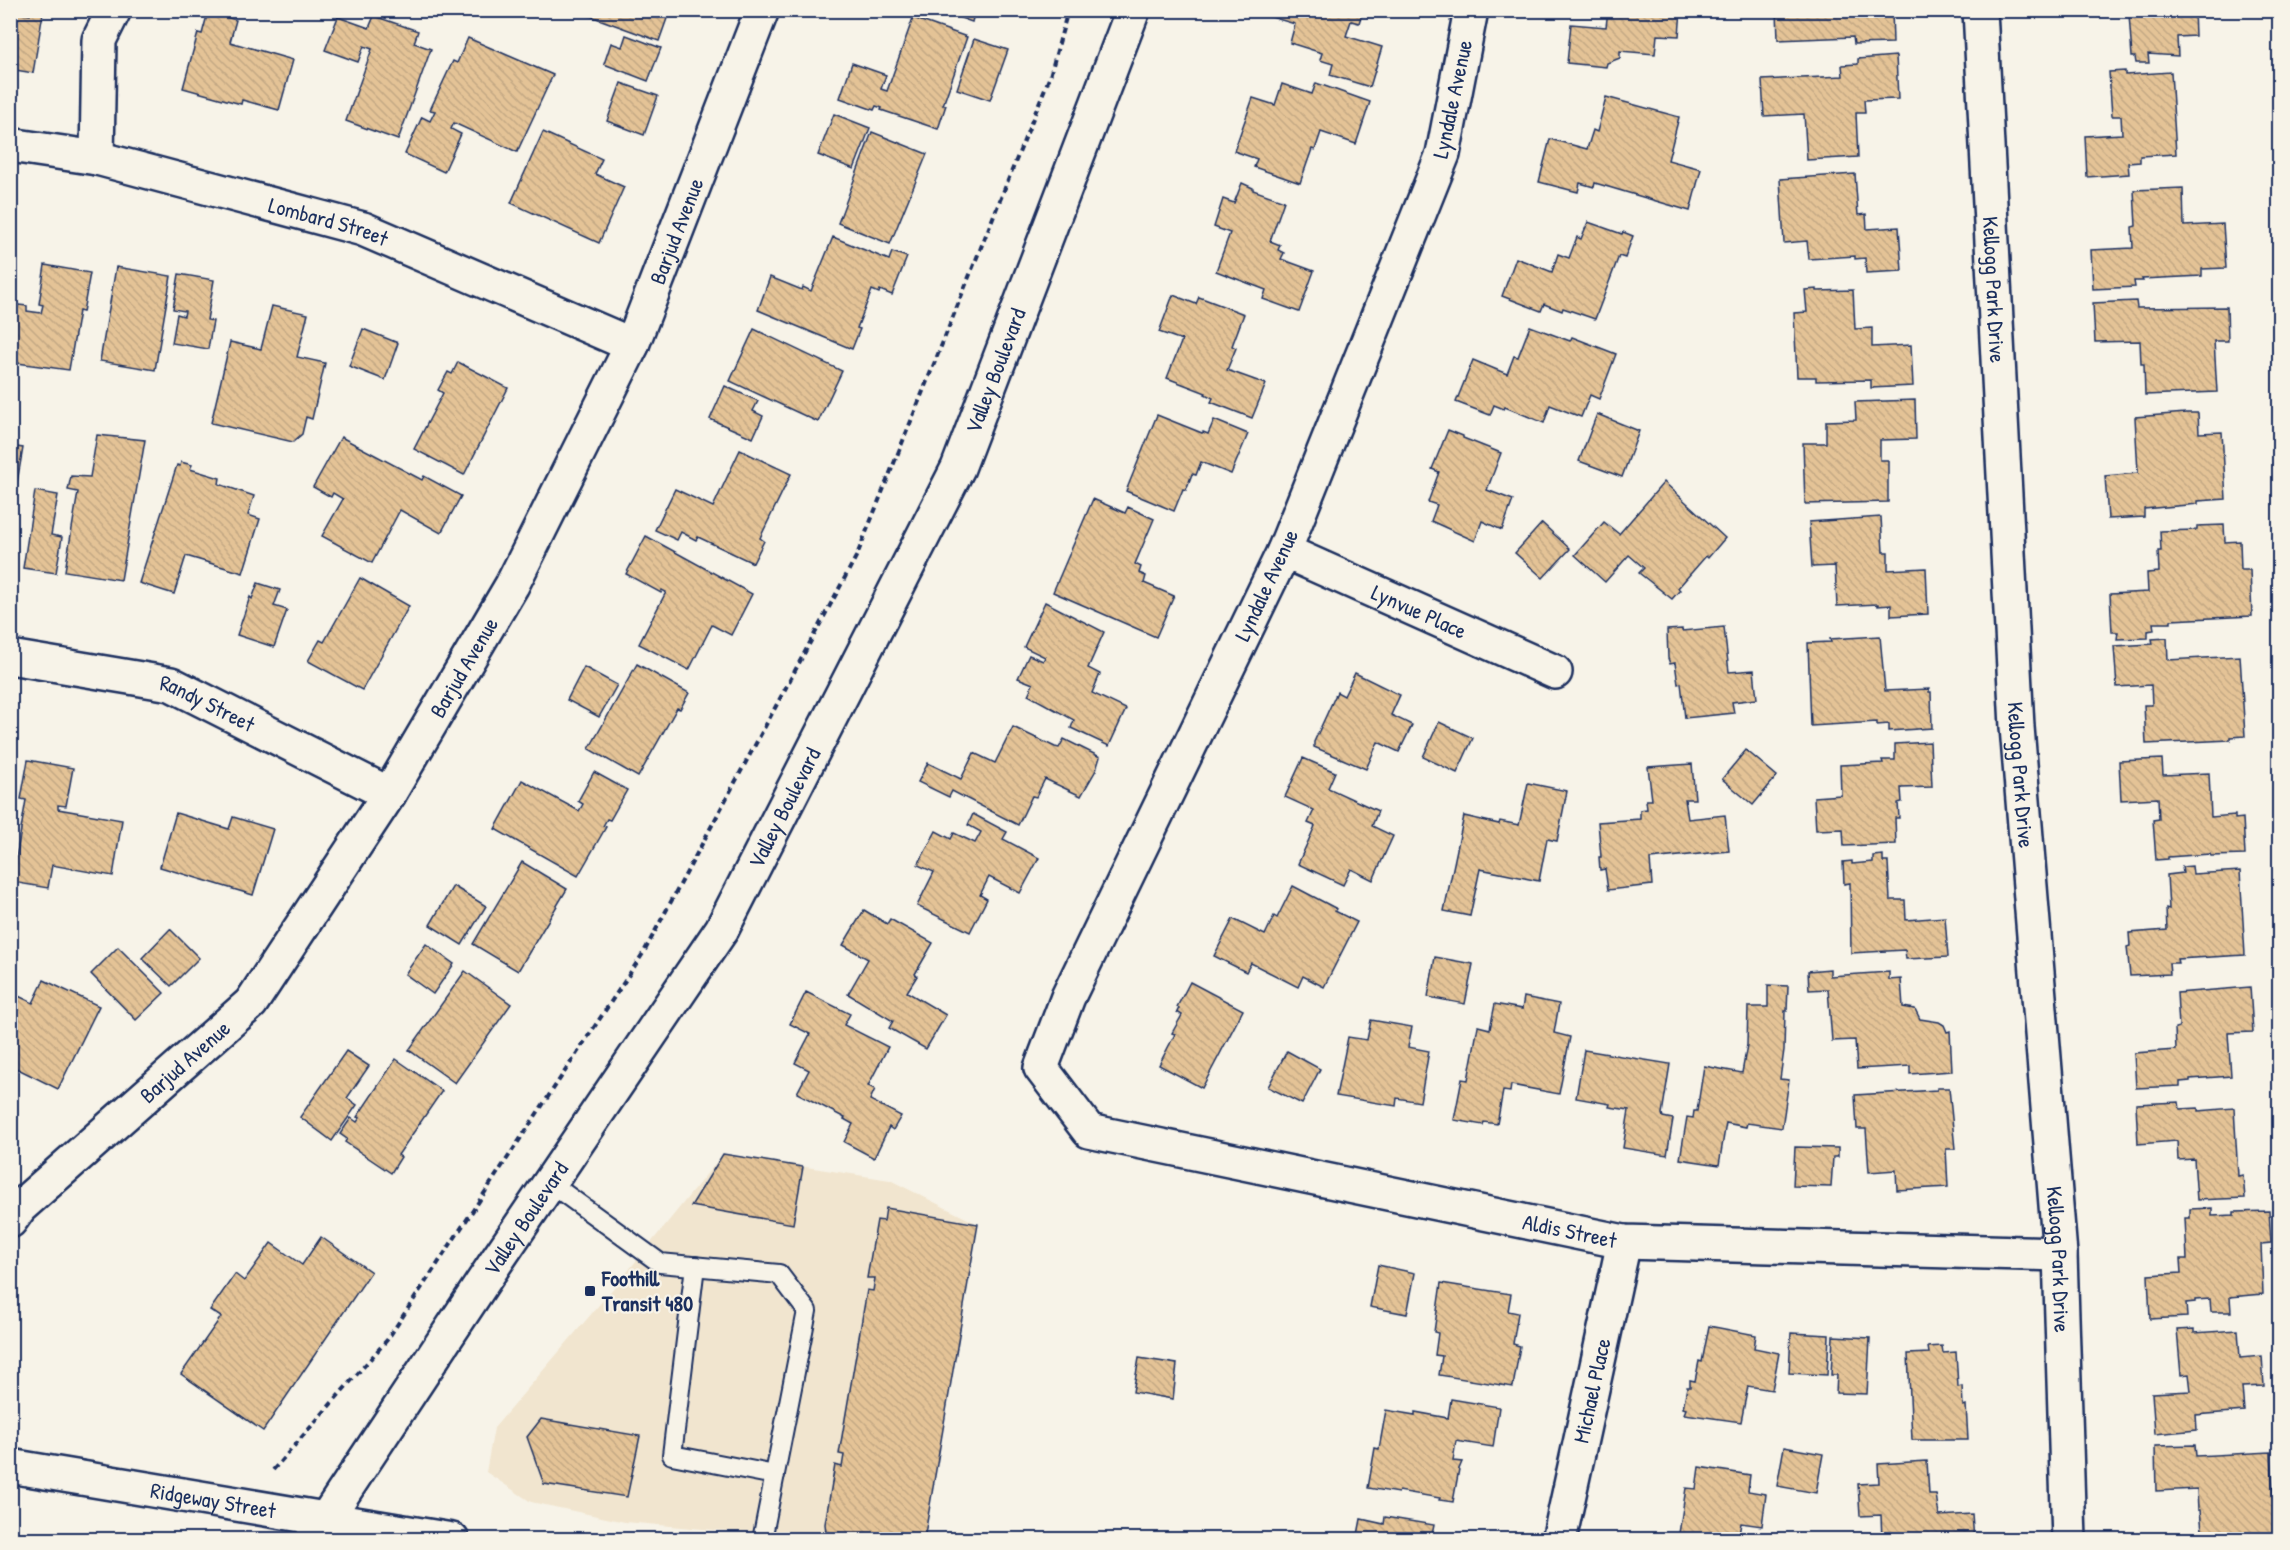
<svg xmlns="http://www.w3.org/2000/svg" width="2290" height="1550" font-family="'Patrick Hand',sans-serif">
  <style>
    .built { fill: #f1e5cf }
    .building { fill: url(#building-back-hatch); stroke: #1b2f5e; stroke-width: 1.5 }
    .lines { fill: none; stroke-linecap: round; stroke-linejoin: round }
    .service-casing { stroke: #1b2f5e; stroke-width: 22 }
    .minor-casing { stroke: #1b2f5e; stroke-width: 38 }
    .tertiary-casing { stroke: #1b2f5e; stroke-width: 38 }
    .primary-casing { stroke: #1b2f5e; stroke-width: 38 }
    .path { stroke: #1b2f5e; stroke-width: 4; stroke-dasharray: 6 4.5; stroke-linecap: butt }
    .service { stroke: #f7f3e8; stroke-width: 18 }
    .minor { stroke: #f7f3e8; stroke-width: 33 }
    .tertiary { stroke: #f7f3e8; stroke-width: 33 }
    .primary { stroke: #f7f3e8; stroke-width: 33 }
    .poi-dot { fill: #1b2f5e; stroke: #f7f3e8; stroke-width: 2 }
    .labels { text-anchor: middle; stroke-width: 4.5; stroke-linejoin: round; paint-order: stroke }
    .street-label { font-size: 22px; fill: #1b2f5e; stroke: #f7f3e8 }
    .poi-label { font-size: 22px; font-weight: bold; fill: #1b2f5e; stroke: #f7f3e8; text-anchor: start }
  </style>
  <defs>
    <pattern id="building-back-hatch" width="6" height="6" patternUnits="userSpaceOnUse" patternTransform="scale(1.5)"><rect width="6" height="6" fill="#e4c396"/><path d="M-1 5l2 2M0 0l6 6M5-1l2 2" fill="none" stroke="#c3a884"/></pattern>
  </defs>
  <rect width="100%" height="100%" fill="#f7f3e8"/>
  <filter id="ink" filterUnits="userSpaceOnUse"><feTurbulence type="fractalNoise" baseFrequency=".0167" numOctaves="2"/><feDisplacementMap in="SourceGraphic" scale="12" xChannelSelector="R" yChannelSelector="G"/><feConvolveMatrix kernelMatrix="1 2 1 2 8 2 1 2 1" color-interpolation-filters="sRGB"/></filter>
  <g filter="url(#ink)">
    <!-- built -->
    <path class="built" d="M723,1154L890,1180L978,1224L924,1539H817L625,1522L531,1502L486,1472L494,1428L628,1271Z"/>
    <!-- building -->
    <g class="building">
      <path d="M574,10H670L659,41Z"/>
      <path d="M938,10H975L972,22Z"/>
      <path d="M1270,10H1363L1359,23L1351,21L1346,36L1382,47L1370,87L1330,75L1333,64L1320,60L1322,53L1290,43L1295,24L1268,16Z"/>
      <path d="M1608,10H1681L1679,36L1657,35L1655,54L1620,51V58L1607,63L1606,67L1567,63L1571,24L1606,27Z"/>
      <path d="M1777,10H1892L1893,43L1854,44L1853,37L1778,40Z"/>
      <path d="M2119,10H2194L2195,36L2177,37L2178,56L2148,54L2149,63H2136L2135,57H2132L2129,14L2119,15Z"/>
      <path d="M30,11L43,13L33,73L10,69V12L30,15Z"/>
      <path d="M208,12L236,20L230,42L293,60L279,110L242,100L241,104L183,88L198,33L202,34Z"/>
      <path d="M374,16L418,31L414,43L431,49L398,140L346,121L372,49L364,46L358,62L325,50L338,17L369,28Z"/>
      <path d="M913,18L967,37L943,105H946L938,129L881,110L882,108L876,106L874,110L840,98L852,63L886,75L881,89L887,91Z"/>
      <path d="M626,35L661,48L648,81L604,64L611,43L622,47Z"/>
      <path d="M468,38L553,75L517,152L454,123L451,129L461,134L444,172L405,154L422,117L430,121L435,111L430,110L453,61L457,63Z"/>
      <path d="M974,39L1008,50L990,100L957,89Z"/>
      <path d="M1896,56L1898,99L1864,100L1865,113H1856L1858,157L1807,160L1804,114L1764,116L1762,80L1843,76L1842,65L1858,64V59Z"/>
      <path d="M2125,71V75L2171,72L2176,154L2140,156V162L2128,163L2129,174L2087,177L2085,136L2122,134L2121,116H2112L2109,72Z"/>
      <path d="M621,83L658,96L644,135L607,121Z"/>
      <path d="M1316,83L1370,102L1356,144L1321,132L1315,150L1312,149L1300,183L1254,167L1257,159L1234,151L1253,98L1275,105L1282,84L1312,94Z"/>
      <path d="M1606,97L1679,117L1668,160L1701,169L1690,211L1595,183L1594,187L1580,183L1578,192L1539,182L1550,139L1587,149L1593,130L1597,132Z"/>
      <path d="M834,114L870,128L854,169L818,155Z"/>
      <path d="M543,132L602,159L595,174L624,187L599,243L511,203Z"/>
      <path d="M872,132L927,154L890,244L838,223Z"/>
      <path d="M1855,174L1858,215L1866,214L1867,229L1899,227L1902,271L1866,273L1865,258L1855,259V256L1809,259L1807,241L1784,243L1780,179Z"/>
      <path d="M1242,183L1253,188V190L1284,201L1270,241L1280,245L1278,250L1284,253L1281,259L1314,271L1299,312L1263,299L1266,290L1216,271L1230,233L1214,227L1223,199L1234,203Z"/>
      <path d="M2183,188L2184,226L2223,224L2226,268L2202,269V276L2142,279L2143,281H2134L2135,287L2093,289L2091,250L2133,248L2132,227L2136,226L2134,190Z"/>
      <path d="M1588,222L1622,234L1623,232L1633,236L1625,258L1619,256L1595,319L1563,308L1562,311L1544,304L1541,311L1502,296L1516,258L1552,272L1558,254L1569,258L1577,237L1581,239Z"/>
      <path d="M833,237L889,260L892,252L907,257L892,295L880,290L879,293L872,290L857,328L860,329L852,349L758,310L770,277L802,290L803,287L811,291Z"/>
      <path d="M45,265L90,273L83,312L79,311L69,370L10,362V304L27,306V311L41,313L43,305L39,304Z"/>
      <path d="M116,267L171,276L155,370L100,361Z"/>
      <path d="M179,274L214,280L207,320L213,321L208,349L172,343L177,314L184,316L185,311L173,309Z"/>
      <path d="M1817,289V291L1853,290L1855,329L1872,328V347L1911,345L1913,386L1871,388V380L1816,381V377H1797L1794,313L1807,312L1805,290Z"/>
      <path d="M1173,295L1196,304L1199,297L1244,314L1232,346L1236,348L1227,370L1266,384L1252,418L1211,402L1213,398L1205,394L1206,393L1167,378L1182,340L1159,332Z"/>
      <path d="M2136,301L2137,308L2227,307L2228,341H2214L2217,392L2145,395L2144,364H2141L2140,341L2095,342L2093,303Z"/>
      <path d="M272,306L308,314L297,357L325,363L312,419L306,417L302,434L293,442L211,423L230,342L261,349Z"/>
      <path d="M1530,326L1570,341L1572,337L1616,354L1599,399L1590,395L1581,417L1550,405L1544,423L1505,407L1504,409L1494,405L1490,415L1456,402L1473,360L1507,374L1514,356L1518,357Z"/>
      <path d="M363,329L398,343L385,380L349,366Z"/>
      <path d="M754,329L842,371L818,422L730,381Z"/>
      <path d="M458,362L508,388L464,475L414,449L443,393L438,390L448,372L452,374Z"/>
      <path d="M725,386L758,401L753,411L763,416L753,438L710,419Z"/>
      <path d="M1915,400L1916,439L1880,440V460H1888V502L1805,504L1803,443H1826V421L1856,420L1855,402Z"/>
      <path d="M2186,413H2198L2199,433L2222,432L2226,499L2198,501V504L2144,509V517L2108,519L2105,476L2138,473L2135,417Z"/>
      <path d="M1597,414L1639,431L1622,477L1579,461Z"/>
      <path d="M1157,415L1202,433L1203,432L1208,434L1214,420L1248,434L1231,474L1201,462L1196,475L1192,474L1186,490L1183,489L1174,511L1126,491Z"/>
      <path d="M1448,430L1463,436V438L1501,453L1487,490L1513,500L1502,530L1482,521L1475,541L1431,521L1437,505L1428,502L1439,472L1432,469Z"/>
      <path d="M97,435L145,440L121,580L65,571L78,492L68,490L71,476L90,477Z"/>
      <path d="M341,437L422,480L424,476L461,496L441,533L400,510L372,563L322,536L343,499L333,493L331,497L313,487Z"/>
      <path d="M10,446L23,448L10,523Z"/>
      <path d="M740,450L791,474L760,538L764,541L753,563L698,537L696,540L681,532L677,540L655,530L675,489L713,507Z"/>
      <path d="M181,462L192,465L190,469L220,478L219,484L254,496L248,515L260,519L243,573L186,556L174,594L139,583L177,465L180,466Z"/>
      <path d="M1664,482L1725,538L1708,558L1706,556L1678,588L1680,590L1672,599L1639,573L1644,568L1629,555L1605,582L1575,555L1604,522L1619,534Z"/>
      <path d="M35,491L58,495L51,535L62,537L56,573L23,568Z"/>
      <path d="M1093,499L1125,513L1128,507L1154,519L1135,564L1141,567L1139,573L1146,576L1144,583L1174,596L1156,637L1053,592Z"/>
      <path d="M1881,517L1883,552H1888V570L1926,568L1928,614L1891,616V605L1878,606V604L1837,606L1835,566L1812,567L1809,522Z"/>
      <path d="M1542,523L1570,549L1543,578L1515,553Z"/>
      <path d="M2224,525L2225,542L2240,541L2241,570H2250L2252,616L2171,620V623H2153L2154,630L2148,631V638L2117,639L2118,632H2112L2110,594L2148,592L2147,573L2159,572L2158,551H2161L2160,531L2197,530V526Z"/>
      <path d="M646,536L752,594L731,635L712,625L689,670L639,644L666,592L662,590L661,593L626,574Z"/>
      <path d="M360,578L409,606L362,690L308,661L320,640L324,642Z"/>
      <path d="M258,583L280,590L274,606L287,610L274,647L237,635L250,597L252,599Z"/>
      <path d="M1045,602L1104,632L1088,668L1100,674L1092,693L1126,709L1109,746L1071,728L1074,720L1028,695L1033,684L1018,678L1029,655L1043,661L1045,657L1024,647Z"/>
      <path d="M1724,627L1729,672L1754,670L1757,699L1732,702L1734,713L1685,718L1681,683L1678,684L1675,663L1670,664L1668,658L1667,630L1682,629V631Z"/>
      <path d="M1880,636L1885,691L1929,689V692H1931L1932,728L1889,731V724L1877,725V722L1811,726L1808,643L1831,642L1830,639Z"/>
      <path d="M2167,638L2168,660L2240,656L2245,736L2230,737V740L2146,744L2144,705H2152L2151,685L2117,687L2114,646L2153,644L2152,639Z"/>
      <path d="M637,664L689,693L680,709L677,708L638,777L589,749Z"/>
      <path d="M584,667L617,685L599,717L567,700Z"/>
      <path d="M1355,673L1400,695L1391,715L1412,725L1399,752L1378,742L1366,769L1314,747V742L1337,692L1344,696Z"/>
      <path d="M1439,722L1473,738L1457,773L1423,757Z"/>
      <path d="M1013,727L1055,747L1059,748L1064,739L1100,757L1096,770L1081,796L1045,779L1036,797L1032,796L1018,825L952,791L949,797L918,782L928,763L961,779L974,753L995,763Z"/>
      <path d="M1930,742L1932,787L1901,788L1902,802L1898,803L1899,818H1895L1896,844L1844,846L1843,829L1816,830L1814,797L1841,795L1840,765L1883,763L1882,760H1895V744Z"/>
      <path d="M1746,750L1777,776L1753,805L1722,779Z"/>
      <path d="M10,756L17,757L10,794Z"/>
      <path d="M1303,758L1335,772L1328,788L1378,811L1372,826L1393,836L1373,880L1351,869L1343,885L1298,864L1315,826L1308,823L1314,810L1285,797Z"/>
      <path d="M2162,759L2163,775L2209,773L2211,817L2235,815V819L2243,818L2245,855L2211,856L2210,854L2168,857V859L2156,860L2153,820L2159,819L2158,798L2121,800L2119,761Z"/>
      <path d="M28,760L73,768L66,806L58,805V809L122,820L113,876L52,865L48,888L12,882L26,800L21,799Z"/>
      <path d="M1692,764L1695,799H1685L1688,819L1725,815L1729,851L1650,859L1652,885L1608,890L1605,869L1600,870L1599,857H1601L1598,822L1640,819V810L1647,809L1646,800H1652L1648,767Z"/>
      <path d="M594,772L627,790L610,820L607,819L603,826L606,827L578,876L495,829L522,780L579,811L583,804L578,801Z"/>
      <path d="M1528,783L1567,791L1557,841L1547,839L1539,881L1480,869L1470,916L1444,911L1464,816L1499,824L1500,821L1519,825Z"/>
      <path d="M176,813L229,829L233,817L273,829L253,895L160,867Z"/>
      <path d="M973,814L1007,832L1003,839L1039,858L1020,893L989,877L980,895L987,899L970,932L917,906L934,872L918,865L936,831L951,839L954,833L975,843L981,832L968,825Z"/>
      <path d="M1883,855V862H1888L1890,900H1905L1906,920L1945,917L1948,957L1906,959L1905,950L1851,953L1850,883L1844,884L1843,862L1852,861V864L1873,862V856Z"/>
      <path d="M522,862L567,889L518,971L473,944Z"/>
      <path d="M2192,866L2193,874L2240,871L2245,955L2177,959L2178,963H2169L2170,974L2130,976L2127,947L2130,946L2129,933L2167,930L2166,908L2169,909L2167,875L2183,873L2182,867Z"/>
      <path d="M453,886L486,906L462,945L430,925Z"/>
      <path d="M1293,886L1337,909L1335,911L1357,922L1324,987L1303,976L1298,987L1251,963L1246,972L1214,956L1233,919L1265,935L1274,916L1277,918Z"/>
      <path d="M864,910L887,924L890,919L933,943L915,974L917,976L907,992L946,1015L926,1049L889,1028L893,1021L848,994L868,959L843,945Z"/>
      <path d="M170,929L199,958L171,986L142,958Z"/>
      <path d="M426,944L454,964L433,994L405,974Z"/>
      <path d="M118,947L164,993L136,1020L91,974Z"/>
      <path d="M1435,957L1473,964L1465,1004L1428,997Z"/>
      <path d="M1830,969V976L1889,972V980L1901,979L1903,1007L1915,1009L1920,1019L1939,1022L1944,1025L1947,1032L1950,1031L1952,1071L1910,1074V1066L1857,1069L1855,1040L1832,1041L1828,989L1809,990L1808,971Z"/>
      <path d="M465,971L511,1004L455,1083L409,1050Z"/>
      <path d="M44,980L99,1006L58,1089L10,1065V992L33,1003Z"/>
      <path d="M1190,982L1243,1010L1202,1088L1159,1065L1175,1034L1172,1033L1182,1015L1177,1012L1179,1008L1177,1007Z"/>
      <path d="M1768,985L1788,986L1787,1011H1785L1784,1050L1780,1079L1789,1080L1782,1128L1747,1123L1746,1127L1726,1123L1719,1165L1680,1159L1687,1117L1693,1118L1694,1111H1697L1704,1066L1742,1073L1747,1045L1748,1007H1768Z"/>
      <path d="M2250,987L2253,1032L2228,1033L2231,1076L2190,1079V1081L2180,1082V1086L2136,1088L2134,1053L2176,1050L2175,1028L2179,1027L2177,993Z"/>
      <path d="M806,992L850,1014L844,1025L888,1047L868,1086L875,1089L870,1100L901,1116L893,1130L889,1127L874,1158L844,1142L853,1124L844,1119L845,1118L797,1093L809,1070L795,1063L810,1034L790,1024Z"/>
      <path d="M1524,997L1559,1004L1554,1033L1570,1037L1559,1094L1511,1085L1510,1092L1503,1091L1497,1124L1484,1122L1483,1125L1454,1120L1462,1079L1468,1080L1478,1026L1490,1029L1495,1004L1522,1009Z"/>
      <path d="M1371,1020L1412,1027L1408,1047L1429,1051L1420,1102L1397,1098L1396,1106L1336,1096L1348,1037L1367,1040Z"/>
      <path d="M1584,1050L1670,1064L1662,1114L1663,1117L1673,1119L1667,1155L1623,1148L1629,1110L1609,1107L1610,1104L1576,1098Z"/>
      <path d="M346,1051L369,1066L347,1098L357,1105L332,1141L300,1117Z"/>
      <path d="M1287,1051L1320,1069L1302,1104L1268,1087Z"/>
      <path d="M396,1059L442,1091L398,1155L401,1157L391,1173L345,1142L347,1139L340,1134L351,1118L357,1122L360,1118L357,1117Z"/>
      <path d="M1937,1088H1949L1955,1149H1946L1948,1187L1897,1190L1896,1170L1869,1172L1866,1129H1857L1855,1095L1937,1090Z"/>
      <path d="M2179,1102L2180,1109L2198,1108V1111L2234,1108L2238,1176L2243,1175L2245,1198L2197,1200L2194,1159L2178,1160L2177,1141L2138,1144L2136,1104Z"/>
      <path d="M1795,1147L1838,1148V1157H1833L1831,1187L1793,1186Z"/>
      <path d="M723,1154L803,1167L793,1224L691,1206Z"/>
      <path d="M886,1208L978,1224L924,1540H851L829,1536L827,1540L825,1524L835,1465L842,1467L844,1455L839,1454L867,1290L873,1291L875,1278H867L877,1220L884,1221Z"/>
      <path d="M2212,1208V1216L2234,1215V1212L2269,1211L2271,1243L2261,1244L2263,1294L2230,1297L2231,1312H2211L2210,1299L2195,1300V1302L2186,1303L2187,1317L2150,1319L2148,1275L2181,1273L2180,1259H2187L2185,1218H2190V1209Z"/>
      <path d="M321,1237L371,1272L263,1431L181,1374L221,1317L210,1310L235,1274L244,1281L271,1243L302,1265Z"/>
      <path d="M1378,1265L1415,1273L1407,1314L1370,1307Z"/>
      <path d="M1441,1283L1511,1294L1508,1311L1518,1313L1513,1344L1520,1346L1513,1387L1439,1375L1442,1356L1435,1355L1438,1333L1434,1332Z"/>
      <path d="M1709,1326L1756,1335L1754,1348L1779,1353L1772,1390L1748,1386L1741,1422L1684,1414L1686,1409L1683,1408L1687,1387H1690V1380L1695,1381L1699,1361L1702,1362Z"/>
      <path d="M2194,1329V1333L2238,1330L2240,1358L2262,1356L2264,1386L2242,1387L2244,1411L2196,1415L2197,1430L2155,1434L2152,1393L2191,1391L2189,1374L2181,1375L2177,1330Z"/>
      <path d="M1791,1333L1829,1335L1827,1375L1789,1373Z"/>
      <path d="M1833,1336L1870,1338L1867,1394L1836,1393L1837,1375H1831Z"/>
      <path d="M1942,1346L1943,1353L1956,1352L1958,1387L1962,1386L1963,1406L1966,1405L1968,1440H1912L1908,1354L1929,1353L1928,1347Z"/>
      <path d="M1139,1358L1177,1364L1173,1399L1133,1392Z"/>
      <path d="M1451,1399L1499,1407L1493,1447L1456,1441L1453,1461L1462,1462L1459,1469L1453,1502L1439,1500L1440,1498L1399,1491L1398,1493L1368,1488L1375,1448L1379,1449L1386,1410L1415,1415V1412L1448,1418Z"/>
      <path d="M541,1419L640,1436L627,1497L544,1484L527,1437Z"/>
      <path d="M2195,1445L2196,1456L2271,1452L2273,1495H2276L2277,1510V1540H2203L2200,1510H2198L2197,1489L2156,1491L2155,1446Z"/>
      <path d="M1784,1447L1823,1454L1816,1493L1777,1486Z"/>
      <path d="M1927,1461L1929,1494H1936L1939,1516L1972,1514L1974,1540H1882L1881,1515L1860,1516L1858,1484L1879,1483L1878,1464Z"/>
      <path d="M1699,1467L1750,1475L1748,1491L1766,1494L1762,1526L1741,1523L1738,1540H1678L1686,1488L1696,1489Z"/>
      <path d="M1385,1517L1434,1525L1431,1540H1357L1361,1519L1384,1524Z"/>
    </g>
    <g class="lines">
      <!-- service casing -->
      <g class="service-casing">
        <g id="service">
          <path d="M550,1183L660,1263L779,1274L807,1311L762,1540"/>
          <path d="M695,1266L672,1455L775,1475"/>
        </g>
      </g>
      <!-- minor casing -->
      <g class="minor-casing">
        <g id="minor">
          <path id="s1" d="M1471,10L1443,154L1284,551L1068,997L1041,1068L1089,1131L1624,1242L2060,1254"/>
          <path id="s2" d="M1980,10L2017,727L2060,1254L2069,1540"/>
          <path id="s3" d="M10,145L97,158L363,229L632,345"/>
          <path d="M97,158L99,40L114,10"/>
          <path id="s4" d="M1284,551L1555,672"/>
          <path id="s5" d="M10,657L171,684L389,794"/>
          <path id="s6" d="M10,1221L20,1207L251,1003L389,794L512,585L632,345L762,10"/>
          <path id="s7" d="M10,1466L325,1519"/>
          <path id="s8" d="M1559,1540L1624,1242"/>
        </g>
      </g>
      <!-- tertiary casing -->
      <g class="tertiary-casing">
        <path id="tertiary" d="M325,1519L452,1540"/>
      </g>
      <!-- primary casing -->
      <g class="primary-casing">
        <g id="primary">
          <path id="s9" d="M312,1540L496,1262L722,929L958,468L1133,10"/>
        </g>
      </g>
      <!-- path -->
      <path class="path" d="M273,1470L387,1340L644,952L857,555L1050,76L1068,10"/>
      <!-- service -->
      <use href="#service" class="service"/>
      <!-- minor -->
      <use href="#minor" class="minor"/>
      <!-- tertiary -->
      <use href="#tertiary" class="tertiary"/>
      <!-- primary -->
      <use href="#primary" class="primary"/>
    </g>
  </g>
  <!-- markers -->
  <rect class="poi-dot" x="584" y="1285" width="12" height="12" rx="3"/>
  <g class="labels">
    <!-- street labels -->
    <g class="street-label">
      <text transform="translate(1452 99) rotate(-78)" y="8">Lyndale Avenue</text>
      <text dy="8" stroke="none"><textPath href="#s3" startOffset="328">Lombard Street</textPath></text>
      <text dy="8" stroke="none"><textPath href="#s6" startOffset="1209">Barjud Avenue</textPath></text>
      <text dy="8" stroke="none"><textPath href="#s2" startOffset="280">Kellogg Park Drive</textPath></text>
      <text dy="8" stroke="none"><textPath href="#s9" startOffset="1358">Valley Boulevard</textPath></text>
      <text transform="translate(1266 585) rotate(-65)" y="8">Lyndale Avenue</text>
      <text dy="8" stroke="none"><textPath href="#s4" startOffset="148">Lynvue Place</textPath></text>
      <text dy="8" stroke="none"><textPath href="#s6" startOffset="723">Barjud Avenue</textPath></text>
      <text dy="8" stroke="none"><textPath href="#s5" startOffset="204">Randy Street</textPath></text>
      <text dy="8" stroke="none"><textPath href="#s2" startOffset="766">Kellogg Park Drive</textPath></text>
      <text dy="8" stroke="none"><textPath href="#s9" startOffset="872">Valley Boulevard</textPath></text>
      <text dy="8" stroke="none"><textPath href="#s6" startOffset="237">Barjud Avenue</textPath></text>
      <text dy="8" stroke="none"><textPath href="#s9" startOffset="386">Valley Boulevard</textPath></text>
      <text dy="8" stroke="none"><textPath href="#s1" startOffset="1716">Aldis Street</textPath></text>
      <text dy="8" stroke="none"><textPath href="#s2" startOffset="1252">Kellogg Park Drive</textPath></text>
      <text dy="8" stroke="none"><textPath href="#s8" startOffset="153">Michael Place</textPath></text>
      <text dy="8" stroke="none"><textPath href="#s7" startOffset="206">Ridgeway Street</textPath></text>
    </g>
    <!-- poi labels -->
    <g class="poi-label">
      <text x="602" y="1286">Foothill<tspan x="602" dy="25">Transit 480</tspan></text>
    </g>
  </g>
  <!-- margin -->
  <rect width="2290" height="1550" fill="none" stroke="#f7f3e8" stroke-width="36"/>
  <rect x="18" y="18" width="2254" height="1514" fill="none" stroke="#1b2f5e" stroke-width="2" filter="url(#ink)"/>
</svg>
